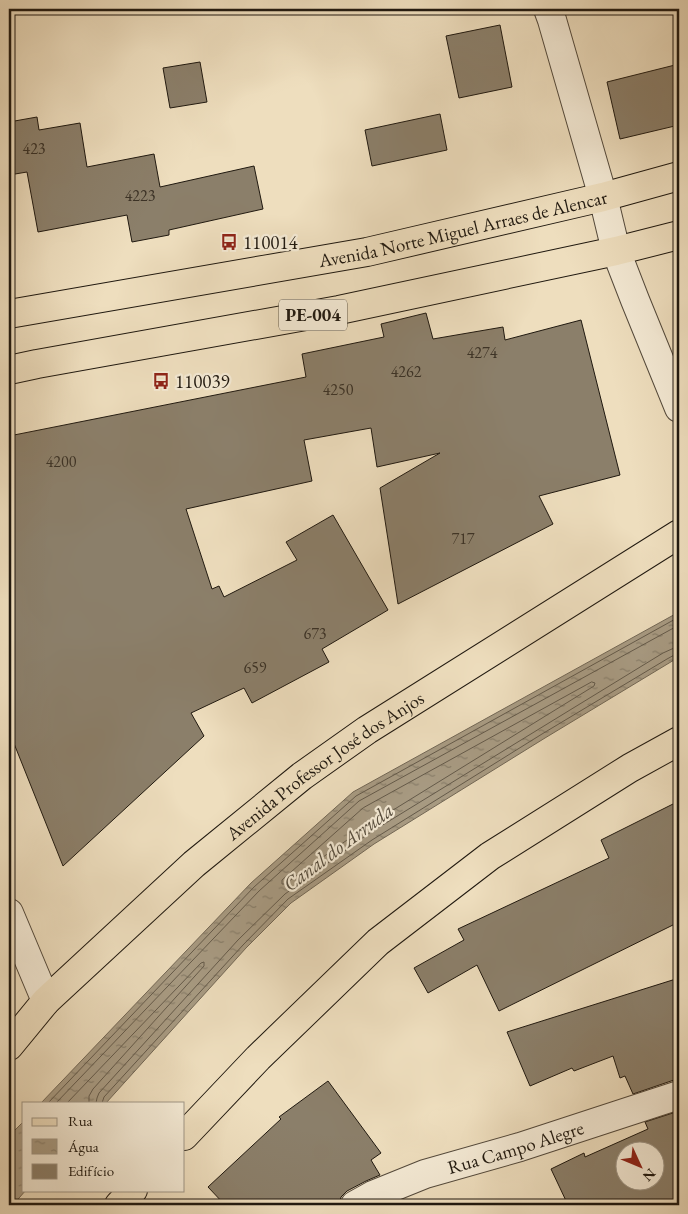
<svg xmlns="http://www.w3.org/2000/svg" width="688" height="1214" font-family="'EB Garamond',serif">
  <style>
    .water { fill: url(#water-ripples); stroke: #726755 }
    .lines { fill: none; stroke-linecap: round; stroke-linejoin: round }
    .shore { stroke: #645a4a; stroke-width: 1 }
    .building { fill: #8b7f6a; stroke: #201910; fill-rule: evenodd }
    .minor-casing { stroke: #544a3c; stroke-width: 30 }
    .major-casing { stroke: #201910; stroke-width: 30 }
    .minor { stroke: #f4ead5; stroke-width: 28 }
    .major { stroke: #eedebe; stroke-width: 28 }
    .labels { text-anchor: middle; stroke-width: 4.5; stroke-linejoin: round; paint-order: stroke }
    .number-label { font-size: 16px; fill: #3b3226 }
    .shield { fill: #f4ead5; stroke: #60584b; stroke-width: 1 }
    .shield-label { font-size: 18px; font-weight: bold; fill: #201910 }
    .street-label { font-size: 19px; fill: #201910; stroke: #f4ead5 }
    .poi-label { font-size: 19px; fill: #201910; stroke: #f4ead5; text-anchor: start }
    .water-label { font-size: 20px; font-style: italic; fill: #564d3e; stroke: #f4ead5 }
  </style>
  <defs>
    <pattern id="water-ripples" width="26" height="14" patternUnits="userSpaceOnUse" patternTransform="scale(1.25)"><rect width="26" height="14" fill="#a89b83"/><path d="M2 4q2-2 4 0t4 0M15 11q2-2 4 0t4 0" fill="none" stroke="#887e6a"/></pattern>
  </defs>
  <rect width="100%" height="100%" fill="#eedebe"/>
  <filter id="stains"><feTurbulence type="fractalNoise" baseFrequency=".004" numOctaves="4"/><feColorMatrix values="0 0 0 0 .2 0 0 0 0 .09 0 0 0 0 .02 0 0 0 .5 -.17"/></filter>
  <radialGradient id="worn" r=".72"><stop offset=".6" stop-color="#630" stop-opacity="0"/><stop offset="1" stop-color="#630" stop-opacity=".3"/></radialGradient>
  <!-- water -->
  <g class="water">
    <path d="M679,612V657L545,738L374,844L291,903L246,948L106,1103H41L251,883L353,792Z"/>
    <path d="M24,1121V1190H26L13,1205H9V1136Z"/>
  </g>
  <g class="lines">
    <!-- shore -->
    <g class="shore">
      <path d="M592,682L595,683L594,686L364,828L285,884H282V880L363,808Z"/>
      <path d="M48,1103L254,887L356,796L679,617"/>
      <path d="M56,1103L259,891L359,801L679,625"/>
      <path d="M67,1103L201,963L204,962V966L93,1089L89,1096V1103"/>
      <path d="M96,1103L97,1098L99,1093L238,940L285,894L368,834L539,729L663,653L674,648L679,647"/>
      <path d="M102,1103L104,1097L243,945L288,899L372,840L542,734L667,659L676,654L679,653"/>
    </g>
  </g>
  <!-- building -->
  <g class="building">
    <path d="M500,25L512,87L459,98L446,36Z"/>
    <path d="M200,62L207,102L170,108L163,68Z"/>
    <path d="M679,64V125L620,139L607,82Z"/>
    <path d="M440,114L447,150L372,166L365,130Z"/>
    <path d="M37,117L39,130L80,123L87,167L154,154L160,187L254,166L263,209L169,230V235L132,242L127,215L38,232L27,172L9,175V122Z"/>
    <path d="M426,313L433,339L503,327L505,340L581,320L620,475L539,496L553,524L398,604L380,488L440,453L377,467L371,428L304,440L312,481L186,509L212,589L219,586L224,597L297,560L286,542L333,515L388,610L322,649L329,662L252,703L244,688L191,713L204,736L63,866L9,731V436L306,377L302,354L384,337L381,324Z"/>
    <path d="M679,801V922L499,1011L477,965L428,993L414,968L464,940L458,929L609,858L601,840Z"/>
    <path d="M679,978V1080H674L633,1094L625,1076L620,1078L613,1056L574,1071L572,1068L530,1086L507,1032Z"/>
    <path d="M328,1081L381,1153L371,1160L380,1175L366,1181L347,1191L341,1197L339,1205H225L208,1187L281,1119L279,1117Z"/>
    <path d="M679,1111V1205H568L551,1169L584,1153L585,1157L648,1129L645,1122ZM626,1152H656V1182H626Z"/>
  </g>
  <g class="lines">
    <!-- minor casing -->
    <g class="minor-casing">
      <g id="minor">
        <path d="M548,9L552,20L603,197L616,251L635,300L679,408"/>
        <path d="M9,913L46,1001"/>
        <path id="s1" d="M355,1205L373,1195L425,1174L520,1147L679,1095"/>
      </g>
    </g>
    <!-- major casing -->
    <g class="major-casing">
      <g id="major">
        <path id="s2" d="M9,314L367,252L603,197L679,176"/>
        <path d="M9,370L37,364L339,310L616,251L679,235"/>
        <path id="s3" d="M9,1046L46,1001L194,864L302,776L367,730L679,534"/>
        <path d="M184,1136L258,1058L378,942L490,856L630,768L679,741"/>
        <path d="M119,1205L133,1190"/>
      </g>
    </g>
    <!-- minor -->
    <use href="#minor" class="minor"/>
    <!-- major -->
    <use href="#major" class="major"/>
  </g>
  <!-- icons -->
  <defs>
    <g id="bus-bare" transform="scale(1.35)"><path d="M-5-6H5V4H4V6H2V4H-2V6H-4V4H-5ZM-3.5-4V0h7V-4ZM-3.5 1.2v1.5H-2V1.2ZM2 1.2v1.5H3.5V1.2Z" fill="#8f2418" stroke="#f4ead5" stroke-width="2.5" paint-order="stroke"/></g>
  </defs>
  <g fill-rule="evenodd">
    <use href="#bus-bare" x="229" y="242"/>
    <use href="#bus-bare" x="161" y="381"/>
  </g>
  <g class="labels">
    <!-- number labels -->
    <g class="number-label">
      <text x="34" y="154">423</text>
      <text x="140" y="201">4223</text>
      <text x="482" y="358">4274</text>
      <text x="406" y="377">4262</text>
      <text x="338" y="395">4250</text>
      <text x="61" y="467">4200</text>
      <text x="463" y="544">717</text>
      <text x="315" y="639">673</text>
      <text x="255" y="673">659</text>
    </g>
    <!-- shield labels -->
    <rect class="shield" x="279" y="299.5" width="68" height="31" rx="4"/>
    <g class="shield-label">
      <text x="313" y="321">PE-004</text>
    </g>
    <!-- street labels -->
    <g class="street-label">
      <text dy="7" stroke="none"><textPath href="#s2" startOffset="462">Avenida Norte Miguel Arraes de Alencar</textPath></text>
      <text dy="7" stroke="none"><textPath href="#s3" startOffset="424">Avenida Professor José dos Anjos</textPath></text>
      <text dy="7" stroke="none"><textPath href="#s1" startOffset="171">Rua Campo Alegre</textPath></text>
    </g>
    <!-- poi labels -->
    <g class="poi-label">
      <text x="243" y="249">110014</text>
      <text x="175" y="388">110039</text>
    </g>
    <!-- water labels -->
    <g class="water-label">
      <text transform="translate(338 847) rotate(-37)" y="7">Canal do Arruda</text>
    </g>
  </g>
  <!-- margin -->
  <rect width="688" height="1214" fill="none" stroke="#eedebe" stroke-width="30"/>
  <rect x="10" y="10" width="668" height="1194" fill="none" stroke="#201910" stroke-width="2.5"/>
  <rect x="15" y="15" width="658" height="1184" fill="none" stroke="#201910"/>
  <!-- legend -->
  <rect x="22" y="1102" width="162" height="90" fill="#f4ead5" stroke="#9f9686"/>
  <rect x="32" y="1118" width="25" height="8" fill="#eedebe" stroke="#9f9686"/>
  <text x="68" y="1126" font-size="15" fill="#201910">Rua</text>
  <rect x="32" y="1139" width="25" height="15" fill="url(#water-ripples)" stroke="#9f9686"/>
  <text x="68" y="1152" font-size="15" fill="#201910">Água</text>
  <rect x="32" y="1164" width="25" height="15" fill="#8b7f6a" stroke="#9f9686"/>
  <text x="68" y="1176" font-size="15" fill="#201910">Edifício</text>
  <!-- north arrow -->
  <g transform="translate(640 1166) rotate(134)"><circle r="24" fill="#f4ead5" stroke="#9f9686"/>
  <path d="M0-4L9 19L0 12L-9 19Z" fill="#8f2418"/>
  <text y="-8" font-size="14" font-weight="bold" text-anchor="middle" fill="#201910">N</text>
  </g>
  <rect width="100%" height="100%" filter="url(#stains)"/>
  <rect width="100%" height="100%" fill="url(#worn)"/>
</svg>
